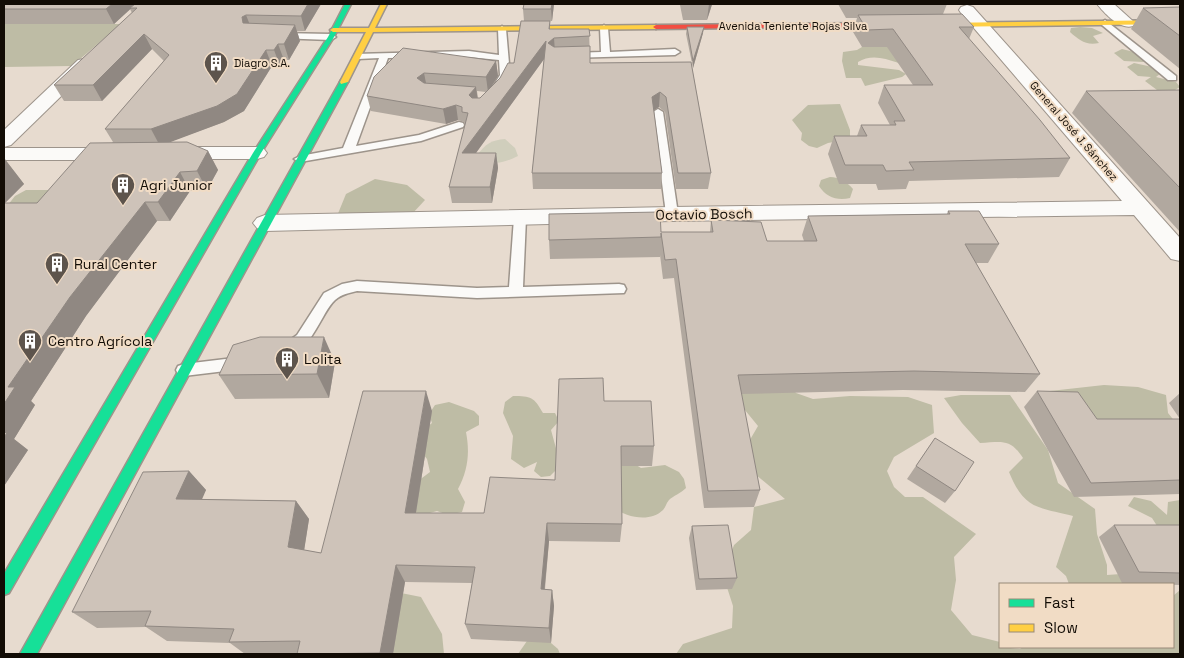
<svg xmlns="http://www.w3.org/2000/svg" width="1184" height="658" font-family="'Space Grotesk',sans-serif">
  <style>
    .green { fill: #d0cebc }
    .forest { fill: #bebca5 }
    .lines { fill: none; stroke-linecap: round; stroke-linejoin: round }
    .lane-casing { stroke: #9d948b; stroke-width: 3 }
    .street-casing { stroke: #9d948b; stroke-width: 2 }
    .fast-casing { stroke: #9d948b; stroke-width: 3 }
    .slow-casing { stroke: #9d948b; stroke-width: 3 }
    .jam-casing { stroke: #9d948b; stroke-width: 3 }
    .lane { fill: #fbfaf8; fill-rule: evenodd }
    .street { fill: #fbfaf8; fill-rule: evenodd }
    .fast { fill: #16e098; fill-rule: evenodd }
    .slow { fill: #ffcf43; fill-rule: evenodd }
    .jam { fill: #f24e42; fill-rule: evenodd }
    .wall { fill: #b1a89f; fill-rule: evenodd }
    .shaded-wall { fill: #908882 }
    .building { fill: #cec3b9; stroke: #908882 }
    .labels { text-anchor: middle; stroke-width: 4; stroke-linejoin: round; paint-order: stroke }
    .far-street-label { font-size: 11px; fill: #120c05; stroke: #f1dcc5 }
    .far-poi-label { font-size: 11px; fill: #120c05; stroke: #f1dcc5; text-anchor: start }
    .poi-label { font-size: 14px; fill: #120c05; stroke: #f1dcc5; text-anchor: start }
    .street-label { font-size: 14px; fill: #120c05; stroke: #f1dcc5 }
  </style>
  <rect width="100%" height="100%" fill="#e7dbcf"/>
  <!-- green -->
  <path class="green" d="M505,139L515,148L518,156C501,164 493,166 477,155C486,144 491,140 505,139Z"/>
  <!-- forest -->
  <g class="forest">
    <path d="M4,24H121L72,66L4,67Z"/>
    <path d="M1080,27L1092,28L1103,33L1093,36L1099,43C1086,46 1079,40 1070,32L1071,28Z"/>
    <path d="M862,47H893L920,71C900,65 877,50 858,62V65L899,70L906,74L902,77L865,86L861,78H846L842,61L843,52L857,50Z"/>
    <path d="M1122,49L1138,53L1147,59L1143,62L1124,61L1114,53Z"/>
    <path d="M1134,63L1157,68L1161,73L1156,77L1176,82L1180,87L1175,90H1157L1145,81L1151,77L1138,76L1127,67Z"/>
    <path d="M840,104L850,130V139L828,143L817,148L809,146L801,140L802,133L792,120L808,105Z"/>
    <path d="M830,177C839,177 847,182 853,189L850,198C837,201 826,197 819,186L821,180Z"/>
    <path d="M375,179L407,185L425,200L412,214L337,216L346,194Z"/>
    <path d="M26,190H49L55,203L4,210L15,196Z"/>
    <path d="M785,381L796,393L813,399L850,396L908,397L932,405L934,433L894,457L887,471L894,487L905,497H923L976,534L954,557L956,580L951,610L972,635L1000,642V647L1020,649L1023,647H1173V596L1180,590L1179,654H676L683,644L732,628L733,606L723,575L734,545L751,530L754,507L785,499L755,474L746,459L751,438L758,426L740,404L739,391Z"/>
    <path d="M1104,385L1138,387L1166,395L1168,413L1180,428L1121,432L1041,392Z"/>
    <path d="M961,395H1010L1048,450L1058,483L1095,509L1097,534L1107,565V575L1121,574L1152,584H1069L1066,576L1056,567L1073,516C1037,507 1024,509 1009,472L1023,458C1010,438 1002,442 980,443L962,423L944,398Z"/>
    <path d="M513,396C531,396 534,397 543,413H555L559,421L551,430L557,452L556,470L550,476L541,477L534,471L537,462L524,468L511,459L513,436L503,413L505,402Z"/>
    <path d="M449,402L474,411L479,416V425L466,432C470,453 468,470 458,489L465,502L462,512L448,515L437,511L419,516L411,507L414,484L430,472L427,459L417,446L427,427L432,423L429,414L435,405Z"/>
    <path d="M633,463L641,468L665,465L679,472L684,479L686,488C681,493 673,496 669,500C666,503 666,507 663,510C650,523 626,517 614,508L620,466Z"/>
    <path d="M1134,497L1151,501L1167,515L1168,502L1180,500V562L1152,518L1128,506Z"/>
    <path d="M401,593L421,597L442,634L444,654H386Z"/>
    <path d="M544,637L558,649L560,654H518L527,641Z"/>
  </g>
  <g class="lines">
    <!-- lane casing -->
    <g class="lane-casing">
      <g id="lane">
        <path d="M1105,20L1176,76V80H1168L1102,25L1101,23Z"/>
        <path d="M604,25L608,28L610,52L675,49L680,52L675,55L568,58V54L571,53L601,52L600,28Z"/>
        <path d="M502,26L506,29L510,75L501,90H493L492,88L500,75L499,60L469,57L388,58L356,146L419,135L459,122L463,123L464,125L463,127L421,141L300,162L294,159L300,156L343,148L379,58L358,59L355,58V54L469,51L499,55L498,29Z"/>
        <path d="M279,33L331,34L336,37L331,40L276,38L274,36Z"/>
        <path d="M658,109L663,112L678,214L672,218L666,214L653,112Z"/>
        <path d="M520,214L526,218L523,287L619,284L624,285L626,289L624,293L477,298L357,291C349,293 342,294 335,300C321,312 308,361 283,353L280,349L283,345L297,335L324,293L342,284L357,281L477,288L509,287L514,218Z"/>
        <path d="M242,357L248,359L250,363L248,367L242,369L184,376L178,374L176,370L178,366L184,364Z"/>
      </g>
    </g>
    <!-- street casing -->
    <g class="street-casing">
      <g id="street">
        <path d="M1097,4H1114L1135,23L1133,26C1120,30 1105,14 1097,4Z"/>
        <path d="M967,5L973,7L1180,238V261L1171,259L1134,215L672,221L265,231L257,228L253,223L257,218L265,215L672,207L1122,201L961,13L959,10L961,7Z"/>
        <path d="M84,59L90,60L93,64L90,68L11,145L4,147V130L78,60Z"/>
        <path d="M173,147H257L264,149L267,153L264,157L257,159H173L166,157L163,153L166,149Z"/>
        <path d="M4,148H117L124,150L128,154L124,158L117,160H4Z"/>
      </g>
    </g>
    <!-- fast casing -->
    <g class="fast-casing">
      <g id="fast">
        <path d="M345,4H351L334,37L261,153L9,593L4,595V574L253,153L328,37Z"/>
        <path d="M341,80L348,82L37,654H20Z"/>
      </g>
    </g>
    <!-- slow casing -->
    <g class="slow-casing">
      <g id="slow">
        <path d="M381,4H387L375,28L656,25L659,27L656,29L373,32L348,82L341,84L340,82L366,32H333L330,30L333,28H369Z"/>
        <path d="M1180,20V24L934,27L931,25L934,23Z"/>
      </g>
    </g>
    <!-- jam casing -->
    <g class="jam-casing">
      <path id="jam" d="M891,23L893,24V26L656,29L653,27L656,25Z"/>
    </g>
    <!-- lane -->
    <use href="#lane" class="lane"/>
    <!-- street -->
    <use href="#street" class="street"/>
    <!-- fast -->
    <use href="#fast" class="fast"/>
    <!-- slow -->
    <use href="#slow" class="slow"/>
    <!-- jam -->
    <use href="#jam" class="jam"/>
  </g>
  <!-- wall -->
  <g class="wall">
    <path d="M4,4H321L305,31H297L300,41L289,60H284L280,66H272L244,111L224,122L169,142L208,151L218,170L207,190L190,191L170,221H157L86,316L31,401L35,405L14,439L28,450L4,486V158L24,184L5,203H37L113,142L105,129L164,61L152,49L102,101H64L54,85L132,13L130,9L114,24H4Z"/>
    <path d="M554,4L552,21H550V29H589L590,63L691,62L711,173L708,189H676L665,112L659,107L654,110L662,173L661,189H533L532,173L544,59L476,153H496L498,168L492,203H452L449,187L465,126L464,122L458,120L446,124L371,111L367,96L374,77L496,61L498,76L491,88L500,78L514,63L524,21L523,9ZM477,91L486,92L480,98H478Z"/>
    <path d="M669,4H947L943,14L974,27L969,39L1070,158L1059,177L909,181L906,189L878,190L876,184H839L828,154L834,136H857L861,125H890L878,103L884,85H913L887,47H862L853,32L857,18H846L838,4L712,5L707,20H683L680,5H669Z"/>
    <path d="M1180,7V69L1131,29L1143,8Z"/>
    <path d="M687,27L703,33L693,68L686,34Z"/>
    <path d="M1180,90V232L1072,113L1086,91Z"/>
    <path d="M948,211L999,244L988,263H976L1040,374L1025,392L903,390L741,394L760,490L754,507L704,508L674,278L663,279L660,255V257L550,259L549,240L661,232H710L711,220L767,241H804L802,235L808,216L947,214Z"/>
    <path d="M335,362L329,398L235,399L219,375Z"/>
    <path d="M1037,391L1097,419H1180L1169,403L1180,393V494L1074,497L1024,407Z"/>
    <path d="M604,401L654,446L652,466H621L622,524L620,542L549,541L545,589L552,590L554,606L551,643L471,639L465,624L472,583L405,582L393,654H245L230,643L167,641L146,627L97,628L72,612L189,471L206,490L201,499L296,501L309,519L304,550L321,553L432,411L416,513H484L555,480Z"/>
    <path d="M935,438L955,491L945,503L907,479Z"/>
    <path d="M1114,525H1180V585L1122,583L1099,537Z"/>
    <path d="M692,526L737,578L732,589L696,590L689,538Z"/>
  </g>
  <!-- shaded-wall -->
  <g class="shaded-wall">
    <path d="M112,4H136L114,24L106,9Z"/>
    <path d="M308,4H321L305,31L301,16Z"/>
    <path d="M552,4H554L552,21L551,9Z"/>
    <path d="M709,4H712L707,20Z"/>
    <path d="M246,15L252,30L243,23L242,17Z"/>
    <path d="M550,21V35L554,38L555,52L548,43Z"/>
    <path d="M295,25L300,41L289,60L284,44Z"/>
    <path d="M704,27L703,33L693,68V61Z"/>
    <path d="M144,34L152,49L102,101L93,85Z"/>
    <path d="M546,41L547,55L465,168L462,153Z"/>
    <path d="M278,44L284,60L280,66L274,50Z"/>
    <path d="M266,50L272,66L244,111L224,122L160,146L151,129Z"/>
    <path d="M496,61L498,76L488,92L486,77Z"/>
    <path d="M424,73L427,88L417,78Z"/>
    <path d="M476,87L478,102L471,110L469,95Z"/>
    <path d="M660,92L659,107L651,112L652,97Z"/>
    <path d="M456,105L458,120L446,124L443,109Z"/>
    <path d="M208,151L218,170L207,190L197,171Z"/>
    <path d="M496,153L498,168L492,203L490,187Z"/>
    <path d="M4,158L24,184L4,204Z"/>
    <path d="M180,172L190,191L170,221L158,202Z"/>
    <path d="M145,202L157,221L86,316L31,401L35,405L14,439L28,450L4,486V404L8,387L70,297Z"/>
    <path d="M324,337L335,362L329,398L317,374Z"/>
    <path d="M426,391L432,411L413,531L405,513Z"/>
    <path d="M189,471L206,490L194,518L176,499Z"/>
    <path d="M296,501L309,519L302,564L288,547Z"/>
    <path d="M547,523L549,541L543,605L541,589Z"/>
    <path d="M396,565L405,582L393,654H381L380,653Z"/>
    <path d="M552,590L554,606L551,643L549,628Z"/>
  </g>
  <!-- building -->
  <g class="building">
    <path d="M4,4H112L106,9H4Z"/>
    <path d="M135,4H308L301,16L246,15L242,17L243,23L295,25L284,44H278L274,50H266L237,94L217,106L151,129H105L169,55L144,34L93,85H54L137,8H130Z"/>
    <path d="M524,4H552L551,9H523Z"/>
    <path d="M1180,7V36L1143,8Z"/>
    <path d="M962,14L974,27H959L1040,120L1070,158L909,162L914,170L886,171L883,165H845L834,136H867L861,125H896L894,121H905L884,85H933L893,29L867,30L858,15Z"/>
    <path d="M521,21H550L549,29H589L590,36L554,38L548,43L554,47L590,46V63L691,62L711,173H678L666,97L660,92L652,97L662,173H532L546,41L462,153H496L490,187H449L468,113L462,112V107L456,105L443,109L367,96L374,77L403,48L496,61L486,77L424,73L417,78L424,83L476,87L469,95L472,98H480L500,78L508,63H514Z"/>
    <path d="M687,27H704L693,61Z"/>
    <path d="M1180,90V188L1086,91Z"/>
    <path d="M187,142L208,151L197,171L180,172L158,202H145L70,297L8,387H15L4,404V203H37L90,143Z"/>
    <path d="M948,211H979L999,244H965L1040,374L914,371L738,375L760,490L708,491L676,259L665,260L661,233V237L549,240V214L660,212L661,232H713L711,220L761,222L767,241H817L808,216L950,214Z"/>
    <path d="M260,337H324L317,374L219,375L233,345Z"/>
    <path d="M603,378L604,401H651L654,446H621L622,524L547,523L541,589L552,590L549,628L465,624L475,567L396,565L380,653L297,654L300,641L229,642L234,629L145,626L151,611L72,612L143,472L189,471L176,499L296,501L288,547L321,553L363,391H426L405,513H484L490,477L555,480L559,379Z"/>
    <path d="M1037,391L1078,392L1097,419H1180V480L1091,483Z"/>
    <path d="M4,432L7,433L4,437Z"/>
    <path d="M935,438L974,462L955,491L916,466Z"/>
    <path d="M728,525L737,578L699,579L692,526Z"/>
    <path d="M1114,525H1180V573L1139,572Z"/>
  </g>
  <!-- icons -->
  <defs>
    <g id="building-pin" transform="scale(1.25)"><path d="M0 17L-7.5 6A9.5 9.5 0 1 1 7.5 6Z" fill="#5d544c" stroke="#f1dcc5"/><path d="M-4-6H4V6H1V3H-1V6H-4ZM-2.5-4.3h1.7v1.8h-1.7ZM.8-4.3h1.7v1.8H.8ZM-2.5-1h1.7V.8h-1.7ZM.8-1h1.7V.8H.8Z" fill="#fff"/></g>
  </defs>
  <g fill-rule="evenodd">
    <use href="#building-pin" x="216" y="63"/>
    <use href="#building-pin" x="123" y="185"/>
    <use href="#building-pin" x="57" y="264"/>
    <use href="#building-pin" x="30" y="341"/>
    <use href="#building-pin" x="287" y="359"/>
  </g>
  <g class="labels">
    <!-- far-street labels -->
    <g class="far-street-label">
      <text x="793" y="30">Avenida Teniente Rojas Silva</text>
      <text transform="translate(1074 131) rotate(49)" y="4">General José J. Sánchez</text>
    </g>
    <!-- far-poi labels -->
    <g class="far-poi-label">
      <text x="234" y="67">Diagro S.A.</text>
    </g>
    <!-- poi labels -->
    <g class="poi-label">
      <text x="140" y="190">Agri Junior</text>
      <text x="74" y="269">Rural Center</text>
      <text x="48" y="346">Centro Agrícola</text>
      <text x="304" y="364">Lolita</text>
    </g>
    <!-- street labels -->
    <g class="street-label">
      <text transform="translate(704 214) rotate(-1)" y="5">Octavio Bosch</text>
    </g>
  </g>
  <!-- border -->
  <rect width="1184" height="658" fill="none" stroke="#120c05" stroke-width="10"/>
  <!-- legend -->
  <rect x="999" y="583" width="175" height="65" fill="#f1dcc5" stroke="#988978"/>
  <rect x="1009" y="599" width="25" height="8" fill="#16e098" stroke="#988978"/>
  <text x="1044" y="608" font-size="15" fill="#120c05">Fast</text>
  <rect x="1009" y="624" width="25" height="8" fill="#ffcf43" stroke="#988978"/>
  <text x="1044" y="633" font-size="15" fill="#120c05">Slow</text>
</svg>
